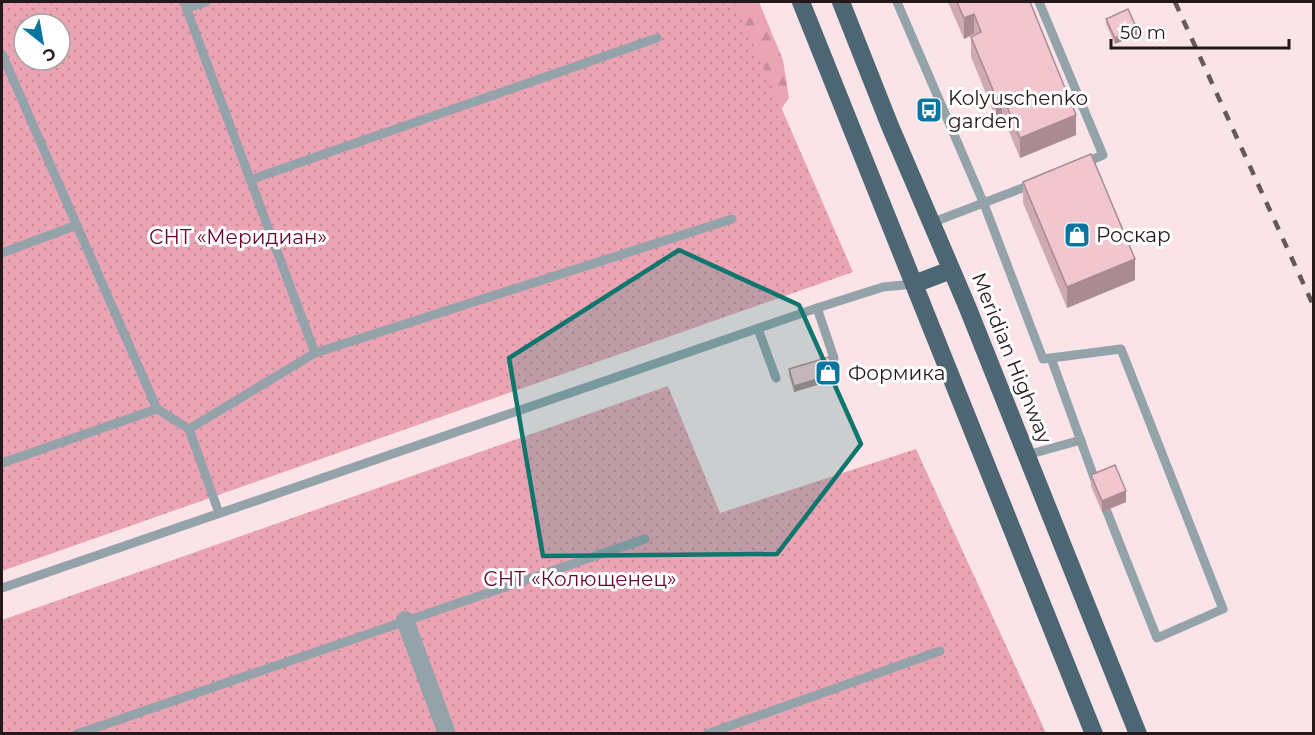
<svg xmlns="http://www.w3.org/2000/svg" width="1315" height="735" font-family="Montserrat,sans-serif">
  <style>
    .forest { fill: url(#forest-firs) }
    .park { fill: url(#park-dots); fill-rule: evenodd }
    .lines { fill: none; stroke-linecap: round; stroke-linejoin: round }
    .lane { stroke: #94a2aa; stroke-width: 9 }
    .street { stroke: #94a2aa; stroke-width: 18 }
    .primary { stroke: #4d6674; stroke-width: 18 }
    .rail { stroke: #67575a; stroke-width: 4.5; stroke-dasharray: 10 10; stroke-linecap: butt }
    .wall { fill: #d0aab2 }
    .shaded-wall { fill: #a98b91 }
    .building { fill: #f2c6cf; stroke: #a98b91; stroke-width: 1.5 }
    .marked { fill: #0f766e; fill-opacity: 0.2; stroke: #0f766e; stroke-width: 4.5; stroke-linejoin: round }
    .labels { text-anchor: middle; stroke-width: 6; stroke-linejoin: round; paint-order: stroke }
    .poi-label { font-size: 20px; fill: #25181b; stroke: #fff; text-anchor: start }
    .park-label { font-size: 20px; fill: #67072e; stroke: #fff }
    .street-label { font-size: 20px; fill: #25181b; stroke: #fff }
  </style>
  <defs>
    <pattern id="forest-firs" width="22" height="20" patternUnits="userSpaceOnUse" patternTransform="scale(1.5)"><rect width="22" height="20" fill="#eaa4b3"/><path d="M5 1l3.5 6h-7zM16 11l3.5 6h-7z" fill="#c98c99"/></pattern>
    <pattern id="park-dots" width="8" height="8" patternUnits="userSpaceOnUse" patternTransform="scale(1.5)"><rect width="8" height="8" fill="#eaa4b3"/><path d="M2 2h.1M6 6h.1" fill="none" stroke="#c98c99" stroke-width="1.8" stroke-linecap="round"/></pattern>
  </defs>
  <rect width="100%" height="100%" fill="#fbe4e8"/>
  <!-- forest -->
  <path class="forest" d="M721,2H759L783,60L789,98L777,115Z"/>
  <!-- park -->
  <g class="park">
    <path d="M2,2H735L853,272L2,571ZM24,24H60V60H24Z"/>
    <path d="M668,386L720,513L916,449L1046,733H2V620Z"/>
  </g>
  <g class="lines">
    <!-- lane -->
    <g class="lane">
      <path d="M184,2L315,353"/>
      <path d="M897,2L984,204L1043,359L1121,349L1223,609L1157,638L1102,499"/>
      <path d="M1039,2L1103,155L1082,164"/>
      <path d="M187,8L206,2"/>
      <path d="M2,54L157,409"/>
      <path d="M250,180L657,38"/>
      <path d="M931,223L1033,184"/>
      <path d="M2,253L77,225"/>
      <path d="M817,308L834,358"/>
      <path d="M758,329L776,378"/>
      <path d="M1051,358L1096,483"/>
      <path d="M189,429L219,513"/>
      <path d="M1027,455L1081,440"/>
      <path d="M2,463L157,409L189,429L315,353L732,219"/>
      <path d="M2,588L817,308L883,287L914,284"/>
      <path d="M77,734L645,539"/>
      <path d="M707,734L940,651"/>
    </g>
    <!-- street -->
    <path class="street" d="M405,620L447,734"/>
    <!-- primary -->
    <g class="primary">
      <path d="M801,2L1094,734"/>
      <path d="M841,2L890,126L967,306L1138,734"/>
      <path d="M914,284L951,270"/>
    </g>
    <!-- rail -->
    <path class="rail" d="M1175,2L1314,307"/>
  </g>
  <!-- wall -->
  <g class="wall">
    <path d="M948,2H1030L1076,135L1020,158L1002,115L996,118L971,57V37L974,36V34L964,39Z"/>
    <path d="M1106,19L1137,35L1115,44L1106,24Z"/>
    <path d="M1023,182L1135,280L1067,308L1023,203Z"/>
    <path d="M789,369L834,380L794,392L789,375Z"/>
    <path d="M1091,475L1126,502L1102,512L1091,486Z"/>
  </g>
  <!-- shaded-wall -->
  <g class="shaded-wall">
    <path d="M974,14V34L964,39V18Z"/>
    <path d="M1137,29V35L1115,44V38Z"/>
    <path d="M1002,94V115L996,118V97Z"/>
    <path d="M1076,115V135L1020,158V138Z"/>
    <path d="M1135,259V280L1067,308V287Z"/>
    <path d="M834,374V380L794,392V386Z"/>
    <path d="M1126,491V502L1102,512V501Z"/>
  </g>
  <!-- building -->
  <g class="building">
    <path d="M957,2H1030L1076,115L1020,138L1002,94L996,97L971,37L981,32L974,14L964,18Z"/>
    <path d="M1128,9L1137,29L1115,38L1106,19Z"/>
    <path d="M1091,154L1135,259L1067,287L1023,182Z"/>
    <path d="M829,357L834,374L794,386L789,369Z"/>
    <path d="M1115,465L1126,491L1102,501L1091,475Z"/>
  </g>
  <!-- marked area -->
  <path class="marked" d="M679,250L799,305L861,444L777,554L543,556L509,358Z"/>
  <!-- icons -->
  <defs>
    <g id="bus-square" transform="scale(1.35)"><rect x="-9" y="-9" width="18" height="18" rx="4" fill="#0975a0" stroke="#fff"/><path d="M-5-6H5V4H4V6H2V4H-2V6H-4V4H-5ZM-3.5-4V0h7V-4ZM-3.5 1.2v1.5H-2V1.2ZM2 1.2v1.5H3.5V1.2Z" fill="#fff"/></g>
    <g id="shop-square" transform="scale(1.35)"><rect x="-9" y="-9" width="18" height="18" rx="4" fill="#0975a0" stroke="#fff"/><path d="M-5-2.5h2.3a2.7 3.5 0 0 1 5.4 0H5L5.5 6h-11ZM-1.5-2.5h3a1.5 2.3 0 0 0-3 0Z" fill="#fff"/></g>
  </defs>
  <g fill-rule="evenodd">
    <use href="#bus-square" x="929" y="110"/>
    <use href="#shop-square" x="1077" y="235"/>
    <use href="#shop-square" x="828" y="373"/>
  </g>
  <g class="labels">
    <!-- poi labels -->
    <g class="poi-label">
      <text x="948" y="105">Kolyuschenko<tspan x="948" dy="23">garden</tspan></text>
      <text x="1096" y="242">Роскар</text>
      <text x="848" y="380">Формика</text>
    </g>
    <!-- park labels -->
    <g class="park-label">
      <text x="238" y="244">СНТ «Меридиан»</text>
      <text x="580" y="586">СНТ «Колющенец»</text>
    </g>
    <!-- street labels -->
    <g class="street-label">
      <text transform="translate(1012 358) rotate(68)" y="7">Meridian Highway</text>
    </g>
  </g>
  <!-- border -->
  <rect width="1315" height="735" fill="none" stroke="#25181b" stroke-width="6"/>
  <!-- north arrow -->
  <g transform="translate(42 42) rotate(149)"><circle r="28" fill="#ffffff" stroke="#a8a3a4" stroke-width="1.5"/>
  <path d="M0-4.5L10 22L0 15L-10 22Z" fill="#0975a0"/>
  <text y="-9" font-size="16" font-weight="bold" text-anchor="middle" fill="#25181b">С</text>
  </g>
  <!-- scale -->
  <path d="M1111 39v9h178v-9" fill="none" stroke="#25181b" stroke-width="3"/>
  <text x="1120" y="39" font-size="18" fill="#25181b" stroke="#ffffff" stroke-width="4.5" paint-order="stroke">50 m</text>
</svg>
